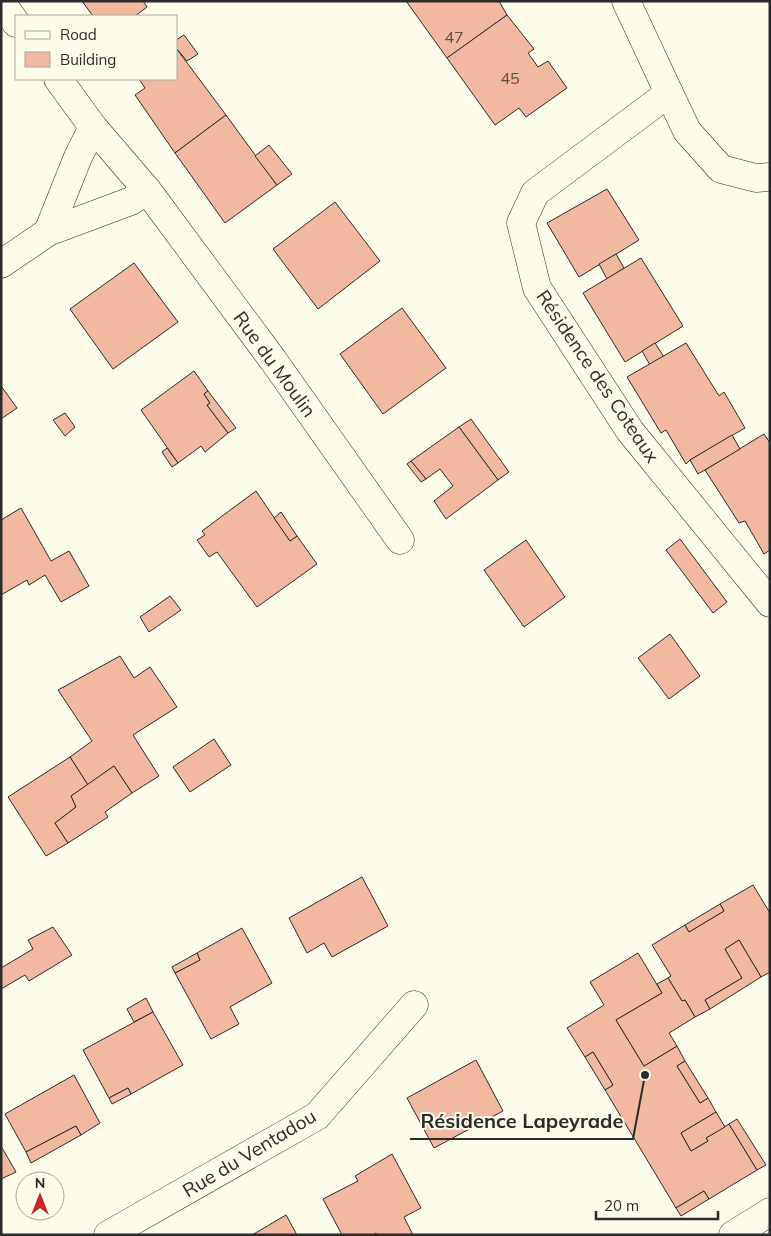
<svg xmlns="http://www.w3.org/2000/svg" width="771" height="1236" font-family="Mulish,sans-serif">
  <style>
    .building { fill: #f2b8a0; stroke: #2b2b2b }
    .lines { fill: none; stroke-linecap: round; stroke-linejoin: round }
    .minor-casing { stroke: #2b2b2b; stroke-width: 29 }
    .minor { stroke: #fdfbea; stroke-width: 28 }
    .labels { text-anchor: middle; stroke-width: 4; stroke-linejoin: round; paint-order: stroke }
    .number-label { font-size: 16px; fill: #5d4e48 }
    .street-label { font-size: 19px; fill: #2b2b2b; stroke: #fdfbea }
    .leader { fill: none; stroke: #2b2b2b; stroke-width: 2 }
    .callout-dot { fill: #2b2b2b; stroke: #fdfbea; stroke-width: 2 }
    .callout-label { font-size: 20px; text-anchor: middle; font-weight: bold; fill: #2b2b2b; stroke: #fdfbea; stroke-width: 4; stroke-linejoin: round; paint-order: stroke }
  </style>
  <rect width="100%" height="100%" fill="#fdfbea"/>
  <!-- building -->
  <g class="building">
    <path d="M82,1H143L147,7L135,16H93Z"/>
    <path d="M406,1H499L507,15L447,58Z"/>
    <path d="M507,15L534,49L528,53L538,67L548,61L567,88L526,117L519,108L495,125L447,58Z"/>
    <path d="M184,35L198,54L187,61L176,48V40Z"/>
    <path d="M176,48L226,115L175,153L135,95L145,88L139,79H176Z"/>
    <path d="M226,115L277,185L225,223L175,153Z"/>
    <path d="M269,145L292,174L277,185L255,156Z"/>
    <path d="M607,189L639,240L579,277L547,223Z"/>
    <path d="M335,202L380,261L318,309L273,249Z"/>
    <path d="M616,254L624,268L607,279L599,264Z"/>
    <path d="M641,258L683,326L625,362L583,293Z"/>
    <path d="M134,263L178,322L113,369L70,309Z"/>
    <path d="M402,308L446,368L383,414L340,354Z"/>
    <path d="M655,343L664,357L650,365L642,351Z"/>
    <path d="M686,343L719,396L724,392L745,428L690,460L686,464L666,430L661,433L627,377Z"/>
    <path d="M194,371L208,391L204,394L210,403L207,405L228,433L205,452L201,446L178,463L141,410Z"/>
    <path d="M1,386L17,408L1,419Z"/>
    <path d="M208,391L236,428L228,433L207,405L210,403L204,394Z"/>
    <path d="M65,413L75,427L65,436L53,420Z"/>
    <path d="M471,419L509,472L498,480L459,427Z"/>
    <path d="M459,427L498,480L446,519L434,501L453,486L440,469L426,479L411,461Z"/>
    <path d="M764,434L770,443V550L764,554L745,521L739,523L705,470Z"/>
    <path d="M732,435L740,449L698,474L690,460Z"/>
    <path d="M167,448L178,463L172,467L162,452Z"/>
    <path d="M411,461L426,479L421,482L407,464Z"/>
    <path d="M256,491L290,541L297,536L317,564L257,607L217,552L209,557L197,540L205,535L202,531Z"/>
    <path d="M21,508L51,561L69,551L89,586L61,602L45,575L29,585L27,580L1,595V520Z"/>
    <path d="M281,512L297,536L290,541L274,518Z"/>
    <path d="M680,539L727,602L713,613L666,550Z"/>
    <path d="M526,540L565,597L524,627L484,570Z"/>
    <path d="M170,596L181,610L149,632L140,617Z"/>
    <path d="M670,634L700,676L669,699L638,658Z"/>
    <path d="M120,656L134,678L150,667L177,707L133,735L159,776L132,793L114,766L88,785L70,757L92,741L58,690Z"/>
    <path d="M214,739L231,765L190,792L173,767Z"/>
    <path d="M70,757L88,785L71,796L76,807L55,823L68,843L46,856L8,797Z"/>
    <path d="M114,766L132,793L105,812L108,817L68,843L55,823L76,807L71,796Z"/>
    <path d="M362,877L388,926L332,957L324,943L307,953L289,918Z"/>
    <path d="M753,885L770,913V972L761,977L739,940L725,949L742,978L705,1000L710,1009L695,1017L685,1000L682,1001L668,978L671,976L652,945L685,925L689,932L724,911L720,904Z"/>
    <path d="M720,904L724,911L689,932L685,925Z"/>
    <path d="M53,927L72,955L29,981L25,975L1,989V968L33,949L28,940Z"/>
    <path d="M242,928L272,983L230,1007L239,1024L211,1039L175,973L200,960L197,953Z"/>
    <path d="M739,940L761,977L710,1009L705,1000L742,978L725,949Z"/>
    <path d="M197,953L200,960L175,973L172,967Z"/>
    <path d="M638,953L662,993L616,1020L644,1066L677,1046L685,1061L677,1066L700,1103L708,1098L716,1112L681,1133L691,1151L708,1141L706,1138L729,1124L757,1170L709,1199L704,1191L676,1208L605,1090L613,1085L593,1052L585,1057L567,1028L604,1005L590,982Z"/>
    <path d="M668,978L682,1001L685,1000L695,1017L669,1033L677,1046L644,1066L616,1020L662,993L657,984Z"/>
    <path d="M146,998L153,1012L134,1022L127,1009Z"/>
    <path d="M153,1012L183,1065L131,1094L128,1088L109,1098L83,1050Z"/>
    <path d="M593,1052L613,1085L605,1090L585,1057Z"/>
    <path d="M476,1060L503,1111L434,1148L407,1098Z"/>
    <path d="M685,1061L708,1098L700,1103L677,1066Z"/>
    <path d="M74,1075L100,1123L81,1135L76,1126L26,1152L5,1114Z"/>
    <path d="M128,1088L131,1094L112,1104L109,1098Z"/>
    <path d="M716,1112L725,1127L706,1138L708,1141L691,1151L681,1133Z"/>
    <path d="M737,1119L766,1165L757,1170L729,1124Z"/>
    <path d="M76,1126L81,1135L31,1163L26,1152Z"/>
    <path d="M1,1146L16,1172L1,1179Z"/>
    <path d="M392,1154L421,1208L404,1217L413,1235H377L376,1233L373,1235H342L323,1199L358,1181L355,1176Z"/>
    <path d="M704,1191L709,1199L681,1216L676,1208Z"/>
    <path d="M286,1215L297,1235H252Z"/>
  </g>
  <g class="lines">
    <!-- minor casing -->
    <g class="minor-casing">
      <g id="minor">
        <path d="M626,1L669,93"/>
        <path d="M1,2L16,23"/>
        <path d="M58,79L93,127L147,190L273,360L400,540"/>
        <path d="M770,177L756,178L721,169L687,131L669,93L535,193L521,223L537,288L630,431L770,603"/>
        <path d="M48,232L78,157L93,127"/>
        <path d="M1,264L48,232L131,201L147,190"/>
        <path d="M108,1235L317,1116L414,1005"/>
        <path d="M733,1235L770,1212"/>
      </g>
    </g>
    <!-- minor -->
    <use href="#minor" class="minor"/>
  </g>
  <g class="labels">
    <!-- number labels -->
    <g class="number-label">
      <text x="454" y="43">47</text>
      <text x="510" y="84">45</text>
    </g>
    <!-- street labels -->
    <g class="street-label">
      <text transform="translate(275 364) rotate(54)" y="7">Rue du Moulin</text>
      <text transform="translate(598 376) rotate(56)" y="7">Résidence des Coteaux</text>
      <text transform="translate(249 1153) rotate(-31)" y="7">Rue du Ventadou</text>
    </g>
  </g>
  <!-- callouts -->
  <path class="leader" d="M645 1075L633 1139H410"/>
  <circle class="callout-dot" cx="645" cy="1075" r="5"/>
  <g class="callout-label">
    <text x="522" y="1128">Résidence Lapeyrade</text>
  </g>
  <!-- border -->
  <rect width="771" height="1236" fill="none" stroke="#2b2b2b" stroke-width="5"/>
  <!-- legend -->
  <rect x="15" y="15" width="162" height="65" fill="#fdfbea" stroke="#a9a89e"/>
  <rect x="25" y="31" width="25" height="8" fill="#fdfbea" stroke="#a9a89e"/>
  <text x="60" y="40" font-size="15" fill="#2b2b2b">Road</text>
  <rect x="25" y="52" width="25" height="15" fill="#f2b8a0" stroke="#a9a89e"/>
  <text x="60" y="65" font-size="15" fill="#2b2b2b">Building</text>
  <!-- north arrow -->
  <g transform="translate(40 1196)"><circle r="24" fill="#fdfbea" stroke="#a9a89e"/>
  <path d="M0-4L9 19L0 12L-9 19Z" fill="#c62828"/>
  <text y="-8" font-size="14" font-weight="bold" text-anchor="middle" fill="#2b2b2b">N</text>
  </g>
  <!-- scale -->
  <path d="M596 1211v8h122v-8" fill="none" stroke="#2b2b2b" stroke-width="2.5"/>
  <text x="604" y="1211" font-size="15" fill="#2b2b2b" stroke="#fdfbea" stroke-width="4" paint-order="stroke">20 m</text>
</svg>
